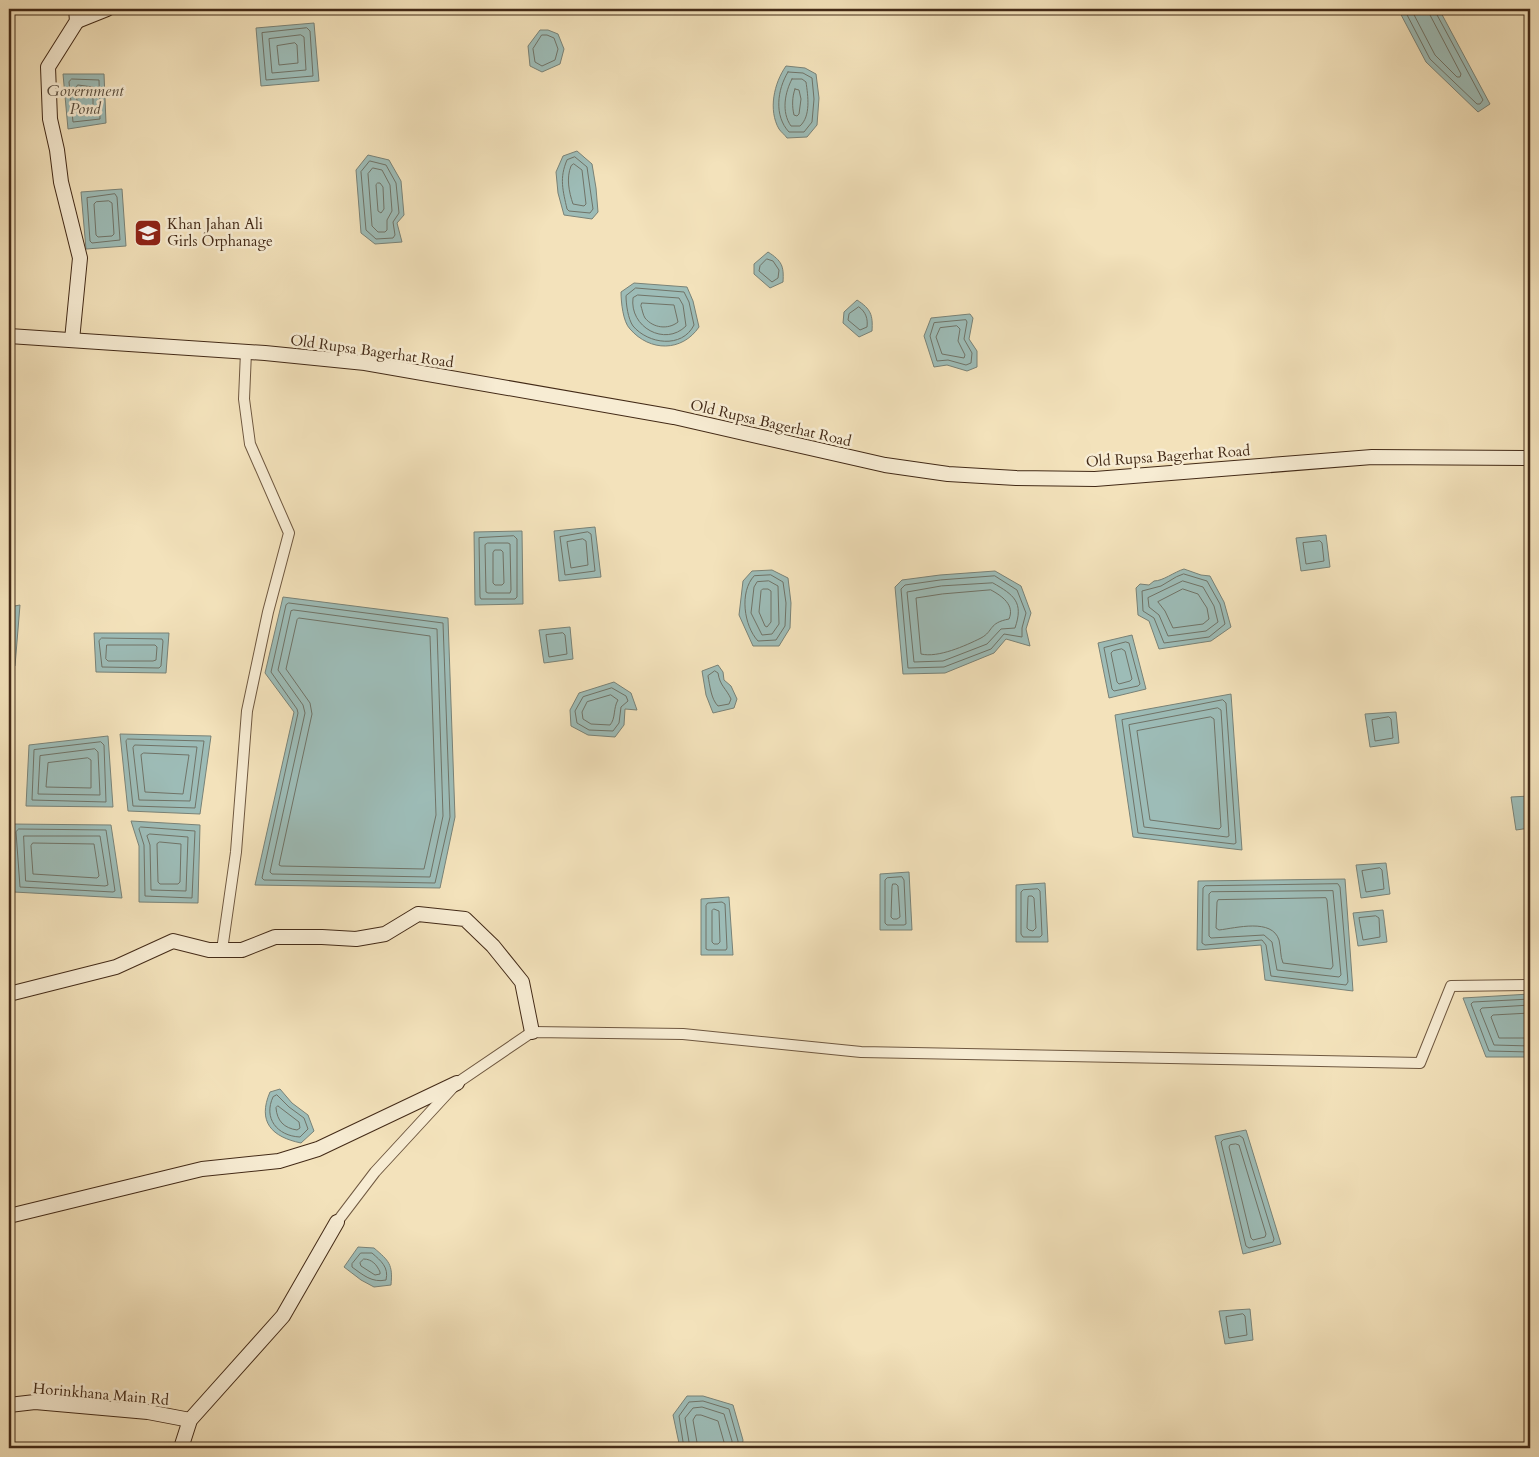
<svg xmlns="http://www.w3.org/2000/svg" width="1539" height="1457" font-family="Cardo,serif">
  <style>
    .water { fill: #9dbcb7; stroke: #798277 }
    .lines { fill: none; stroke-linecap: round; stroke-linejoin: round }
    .shore { stroke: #707367; stroke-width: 1 }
    .street-casing { stroke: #6f5840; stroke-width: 12 }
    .secondary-casing { stroke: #432a17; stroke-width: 16 }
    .street { stroke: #f7ecd3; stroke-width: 10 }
    .secondary { stroke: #f7ecd3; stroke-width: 14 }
    .labels { text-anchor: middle; stroke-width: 5; stroke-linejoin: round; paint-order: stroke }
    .poi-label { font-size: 15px; fill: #432a17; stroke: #f7ecd3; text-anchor: start }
    .street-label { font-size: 15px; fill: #432a17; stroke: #f7ecd3 }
    .water-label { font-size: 16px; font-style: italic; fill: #5a4e3f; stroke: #f7ecd3 }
  </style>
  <rect width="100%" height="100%" fill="#f3e2bb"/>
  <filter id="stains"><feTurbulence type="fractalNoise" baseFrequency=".004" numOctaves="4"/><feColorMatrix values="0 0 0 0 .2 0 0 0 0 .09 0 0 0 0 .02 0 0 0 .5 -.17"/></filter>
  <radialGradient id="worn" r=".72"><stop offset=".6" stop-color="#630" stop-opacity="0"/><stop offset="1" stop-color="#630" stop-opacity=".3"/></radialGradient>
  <!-- water -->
  <g class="water">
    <path d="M1398,9H1439L1490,104L1478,112L1426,62Z"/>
    <path d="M314,23L319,81L261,86L256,28Z"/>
    <path d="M540,30H548L558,34L564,49L560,64L542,72L530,66L528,46Z"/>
    <path d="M786,66L805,68L816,74L819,98L817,125L807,137L787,138C785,135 781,132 779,129C768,110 774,83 786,66Z"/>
    <path d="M63,74H104L106,123L68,129Z"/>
    <path d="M577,151L592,164L596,188L598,212L592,219L564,215L558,193L556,172L563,156Z"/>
    <path d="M368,155L389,160L401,181L404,215L397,223L402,242L375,244L361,233L356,170Z"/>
    <path d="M122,189L126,246L86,249L81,192Z"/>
    <path d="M768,252C782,261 784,266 783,282L770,288L754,274V264Z"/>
    <path d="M634,283L687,287L693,301L699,327C682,352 650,352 630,329C623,322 621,302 621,292Z"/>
    <path d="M857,300C871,309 873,315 872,331L859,337L843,323L844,312Z"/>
    <path d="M970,314L973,318L969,339L977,351V367L967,371L947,365L934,367L924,336L931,318Z"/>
    <path d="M595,527L601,577L559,581L554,531Z"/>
    <path d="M522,531L523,604L475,605L474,532Z"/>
    <path d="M1326,535L1330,567L1301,571L1296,538Z"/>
    <path d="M1184,569L1201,575L1210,576L1224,602L1231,627L1211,641L1159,649L1149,621L1138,615L1136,588L1140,584L1149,585L1154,581C1163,581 1174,572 1184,569Z"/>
    <path d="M772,570L788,578L791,603L790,628L779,646H753L739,615L743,581L752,571Z"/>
    <path d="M995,571L1021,586L1031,613L1026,629L1030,646L1006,639L994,653L945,673L903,674L895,587L902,580L940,575Z"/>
    <path d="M283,597L448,618L455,817L440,888L255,885L294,712L265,673Z"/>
    <path d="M20,605L15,666L9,665V607Z"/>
    <path d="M570,627L573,659L544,663L539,630Z"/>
    <path d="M94,633H169L166,673L96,672Z"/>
    <path d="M1132,635L1146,689L1109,698L1098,643Z"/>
    <path d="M718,665L723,672L724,680L731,686L737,699L734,708L713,713L706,695L702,671Z"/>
    <path d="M614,682L631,693L637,710L625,709L624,725L615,737L588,735L571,726L570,710L579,693Z"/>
    <path d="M1231,694L1242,850L1133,837L1115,715Z"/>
    <path d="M1396,712L1399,743L1370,747L1365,714Z"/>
    <path d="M120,734L211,736L200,814L128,811Z"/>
    <path d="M108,736L113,807L26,806L29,745Z"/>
    <path d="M1530,796V828L1516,830L1511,797Z"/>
    <path d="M131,821L200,825L198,903L139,902V846Z"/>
    <path d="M11,824L111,825L122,898L14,892Z"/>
    <path d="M1386,863L1390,894L1361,898L1356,865Z"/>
    <path d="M909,872L912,930H880V874Z"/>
    <path d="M1345,879L1353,991L1265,980L1261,945L1197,950L1198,881Z"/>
    <path d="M1045,883L1048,942H1016V885Z"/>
    <path d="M729,897L733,955H701V899Z"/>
    <path d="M1383,910L1387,942L1358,946L1353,913Z"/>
    <path d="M1530,994V1057H1486L1463,998Z"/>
    <path d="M280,1089L292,1103L308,1115L314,1131L301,1143C272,1137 257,1122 270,1092Z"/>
    <path d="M1246,1130L1281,1244L1243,1254L1215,1136Z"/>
    <path d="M358,1247L374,1248C389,1261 393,1264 391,1285L374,1287L361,1280L344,1267Z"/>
    <path d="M1250,1309L1253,1340L1225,1344L1219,1311Z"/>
    <path d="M687,1396H703L733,1405L743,1440L742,1448H680L673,1415Z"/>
  </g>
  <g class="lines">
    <!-- shore -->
    <g class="shore">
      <path d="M1404,9L1430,59L1477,104H1480L1483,100L1436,13L1435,9"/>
      <path d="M1411,9L1435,55L1457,77H1460L1461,74L1430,15L1429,9"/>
      <path d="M307,28L310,31L313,76L266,80L262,33Z"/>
      <path d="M301,35L304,37L306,70L272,73L269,39Z"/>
      <path d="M542,35H547L554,38L558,49L555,60L542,66L535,62L533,49Z"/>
      <path d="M295,43L297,45L298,63L279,65L277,46Z"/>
      <path d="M788,72L803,73L812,78L814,99L812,122L804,132H789C774,116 777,90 788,72Z"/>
      <path d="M72,79L99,80L100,119L73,122L69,82Z"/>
      <path d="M792,79H802L806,82C808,96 811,116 800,126H791C781,112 785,92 792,79Z"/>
      <path d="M78,85L93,87V114L80,116L78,114L76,88Z"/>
      <path d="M795,89L799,90L801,99L799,114L797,116L794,115C792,107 792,97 795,89Z"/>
      <path d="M575,157L587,167L593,209L590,213L569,211L567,209C563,191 559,178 567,160Z"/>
      <path d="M370,161L386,165L396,183L399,213L393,222L395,235L393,238L376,239L366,230L361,172Z"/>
      <path d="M574,164L582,170L586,204L584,206L573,204C569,192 566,178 571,166Z"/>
      <path d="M373,168L382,170L390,185L392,211L387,220V230L385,232H378L372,226L368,174Z"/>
      <path d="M378,183H380L383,187L384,209L381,213L378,211L376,185Z"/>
      <path d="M115,194L117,197L120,240L92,243L90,241L87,198Z"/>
      <path d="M109,201L112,203L114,234L112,236L98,237L96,235L94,204L96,202Z"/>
      <path d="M767,259L773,261L779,270L778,278L772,282L759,271L760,266Z"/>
      <path d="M636,288L684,292L689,302L694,325C682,349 648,344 633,326C628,319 626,304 626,296Z"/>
      <path d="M638,295L679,298L683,305L686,326C665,347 629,327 633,298Z"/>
      <path d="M642,303L674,305L678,322C668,330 653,328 645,318C643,315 642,309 641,306Z"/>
      <path d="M859,307C866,312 868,319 867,327L860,330L848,320L849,314Z"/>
      <path d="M966,320L967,322L964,339L972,353L971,363L966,365L948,360L937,361L930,336L934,323Z"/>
      <path d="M957,326L960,329L958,341L965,355L964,358L942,354L936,337L940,328Z"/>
      <path d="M588,532L591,534L595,571L565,575L560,537Z"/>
      <path d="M514,536L517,539V597L515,599H481L480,597L479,538Z"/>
      <path d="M583,539L586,541L588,565L571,568L567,542Z"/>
      <path d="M1320,541L1322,543L1324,561L1306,564L1303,543Z"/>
      <path d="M488,543H508L510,544L511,590L510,593H488L486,592L485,545Z"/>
      <path d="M495,550H501L503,552L504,583L502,585H495L493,583V553Z"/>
      <path d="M1184,574L1207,581L1220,604L1225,624L1209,637L1164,643L1154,618L1143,611L1142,591L1161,586L1176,577Z"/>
      <path d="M771,575L783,582L786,603L785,626L776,640L758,641C744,626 739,592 754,576Z"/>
      <path d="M995,576L1017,590L1026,613L1022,628V637L1004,634L991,649L944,667L908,668L901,589L905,585L940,580Z"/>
      <path d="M769,581L778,586L779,624L772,634L762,635L751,613L754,587L757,582Z"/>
      <path d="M1183,581L1203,587L1214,606L1218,622L1206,631L1168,636L1159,615L1149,607L1148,598Z"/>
      <path d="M993,583C1014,595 1024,602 1015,628L1001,629L987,644L943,661L914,662L907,592L941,586Z"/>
      <path d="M763,589H768L771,591V622L767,627L765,626L759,612L761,591Z"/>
      <path d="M1183,589L1198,594L1207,608L1209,619L1203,624L1173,628L1165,611L1158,602Z"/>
      <path d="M991,590C1002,596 1015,605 1009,619C988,623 994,631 981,638C965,646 938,658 921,654L916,598L942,594Z"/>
      <path d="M289,603L443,623L450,817L435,883L264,880L262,878L298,713L297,709L271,672L286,605Z"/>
      <path d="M294,610L437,629L443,816L430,877L272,874L270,872L305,713L303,705L278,670L291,611Z"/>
      <path d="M9,612H13L14,614L11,658L9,660"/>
      <path d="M299,618L430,636L436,815L424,869L281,866L279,865L312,714L310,703L286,669L297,620Z"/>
      <path d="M563,633L565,635L567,654L549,657L546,635Z"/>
      <path d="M102,638L162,639L163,641L161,666L159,668L102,667L99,641Z"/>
      <path d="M1126,642L1129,643L1140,684L1138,686L1114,691L1112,689L1104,648Z"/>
      <path d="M107,645H155L157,647L156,660L153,661H108L106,659Z"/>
      <path d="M1122,649L1125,651L1132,679L1130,681L1119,684L1117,682L1111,653L1113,651Z"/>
      <path d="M715,671L718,673C720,686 726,688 731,699L729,704L718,706C711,699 710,686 708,676Z"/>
      <path d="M612,688L626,696L628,701L621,707L619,723L613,731L589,730L577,723L575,711L583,697Z"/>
      <path d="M611,695L618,700C613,708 616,718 610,725L591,724L583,719L582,712L587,702Z"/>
      <path d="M1223,700L1226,703L1236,843L1234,844L1138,833L1122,720Z"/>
      <path d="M1218,708L1221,710L1229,836L1227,837L1144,827L1129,725Z"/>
      <path d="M1211,717L1214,719L1221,827L1219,829L1150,820L1137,731Z"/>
      <path d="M1389,717L1391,719L1393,738L1375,741L1372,720Z"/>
      <path d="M128,739L204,741L195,808L133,806L126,741Z"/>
      <path d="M101,742L104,745L106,802L32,800L34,750Z"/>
      <path d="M135,745L197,747L190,801L139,800L133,748Z"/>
      <path d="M95,749L98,752L100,795L38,794L40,756Z"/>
      <path d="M144,753L189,755L183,794L145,792L141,755Z"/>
      <path d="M88,758L91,760V788L46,787L48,763Z"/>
      <path d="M141,827L195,831L192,898L145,896L144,845L139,829Z"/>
      <path d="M19,829L106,830L115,891L113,892L20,887L16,832Z"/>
      <path d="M150,834L188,837L186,891L151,890L150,845L147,836Z"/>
      <path d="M24,836H100L108,885L105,886L26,881Z"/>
      <path d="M160,842L181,844L180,882L178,884H160L158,882L157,844Z"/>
      <path d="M33,843L94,844L99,876L97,878L33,874L31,846Z"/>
      <path d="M1380,868L1382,870L1384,889L1366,892L1362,871Z"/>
      <path d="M902,877L904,880L906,924L904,925H887L885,923V880L887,878Z"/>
      <path d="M893,884H896L898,886L900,917L897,919H893L891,917L892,887Z"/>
      <path d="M1338,884L1340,887L1348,982L1346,985L1271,976L1266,945L1262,940L1205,945L1202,943L1203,888L1205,886Z"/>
      <path d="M1038,889L1040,891L1042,935L1040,937H1023L1021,934V892L1023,890Z"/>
      <path d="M1333,891L1341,975L1339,977L1277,970L1272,942L1264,935L1211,938L1209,936V894L1211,892Z"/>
      <path d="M1029,896H1032L1034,898L1036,928L1033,931L1029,930L1027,928L1028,898Z"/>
      <path d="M1326,898L1327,900L1333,966L1331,969L1283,963C1280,956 1281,948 1279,940C1272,918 1236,928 1219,930L1216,928L1217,902L1218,900Z"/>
      <path d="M708,903L722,902L725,904L727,948L726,950H708L706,949V906Z"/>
      <path d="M714,909L719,911L720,942L718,944H714L712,942V911Z"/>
      <path d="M1376,916L1379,918L1380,937L1363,940L1359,918Z"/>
      <path d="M1530,999L1473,1002L1471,1004L1489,1051L1530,1052"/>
      <path d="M1530,1005L1482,1008L1480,1010L1494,1045L1530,1046"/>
      <path d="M1530,1013L1493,1015L1491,1017L1499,1038H1530"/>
      <path d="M277,1095L289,1107L304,1118L308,1129L300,1137C277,1136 263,1118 273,1097Z"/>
      <path d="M278,1106L299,1122L300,1128L297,1130C284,1128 277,1121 276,1108Z"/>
      <path d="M1240,1136L1243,1138L1274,1239L1273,1242L1249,1248L1246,1246L1221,1142L1223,1140Z"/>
      <path d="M1236,1144L1239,1145L1266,1234L1265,1237L1253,1240L1251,1238L1229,1147L1230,1145Z"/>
      <path d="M361,1253H372C381,1261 389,1267 386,1280C372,1283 363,1275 352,1267V1264Z"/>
      <path d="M364,1259C372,1259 377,1265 380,1272V1274L375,1275L361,1266L360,1263Z"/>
      <path d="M1243,1314L1245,1316L1247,1335L1229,1338L1226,1317Z"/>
      <path d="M684,1448L679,1416L689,1402L703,1401L729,1409L738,1441V1448"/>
      <path d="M690,1448L685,1418L693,1408L702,1407L724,1414L732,1441L731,1448"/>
      <path d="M698,1448L693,1420L696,1415H701L718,1421L724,1442V1448"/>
    </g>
    <!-- street casing -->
    <g class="street-casing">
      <g id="street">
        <path d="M222,950L236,852L247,711L268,612L289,533L250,444L244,399L246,352"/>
        <path d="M337,1222L375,1172L457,1083L532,1032L683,1034L861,1052L1420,1063L1451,986L1530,985"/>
      </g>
    </g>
    <!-- secondary casing -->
    <g class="secondary-casing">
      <g id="secondary">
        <path d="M77,21L107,9"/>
        <path d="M9,336L265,353L365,363L674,417L885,465L948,474L1016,478L1095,479L1372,457L1530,458"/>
        <path d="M72,340L80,258L61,182L57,150L50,119L48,67L77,21L76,9"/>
        <path d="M9,994L116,967L173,941L209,950H242L275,937H322L356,939L385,934L418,914L465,919L493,946L522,982L532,1032"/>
        <path d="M9,1216L202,1169L279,1161L318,1149L457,1083"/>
        <path d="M9,1405L35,1402L148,1412L190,1420"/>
        <path d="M181,1448L190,1420L283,1316L337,1222"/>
      </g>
    </g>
    <!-- street -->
    <use href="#street" class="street"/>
    <!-- secondary -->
    <use href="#secondary" class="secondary"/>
  </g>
  <!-- icons -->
  <defs>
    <g id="school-square" transform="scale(1.4375)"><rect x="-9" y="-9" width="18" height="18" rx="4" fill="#8f2418" stroke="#f7ecd3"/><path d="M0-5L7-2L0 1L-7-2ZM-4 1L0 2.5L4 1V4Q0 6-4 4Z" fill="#fff"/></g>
  </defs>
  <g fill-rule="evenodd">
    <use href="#school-square" x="148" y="233"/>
  </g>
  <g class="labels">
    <!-- poi labels -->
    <g class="poi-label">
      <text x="167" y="229">Khan Jahan Ali<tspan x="167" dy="17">Girls Orphanage</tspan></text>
    </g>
    <!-- street labels -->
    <g class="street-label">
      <text transform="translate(372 351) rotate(8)" y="5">Old Rupsa Bagerhat Road</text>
      <text transform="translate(771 423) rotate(13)" y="5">Old Rupsa Bagerhat Road</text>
      <text transform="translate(1168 456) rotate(-4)" y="5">Old Rupsa Bagerhat Road</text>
      <text transform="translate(101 1394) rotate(5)" y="5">Horinkhana Main Rd</text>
    </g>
    <!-- water labels -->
    <g class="water-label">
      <text x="85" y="96">Government<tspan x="85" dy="18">Pond</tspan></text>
    </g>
  </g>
  <!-- margin -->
  <rect width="1539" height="1457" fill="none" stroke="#f3e2bb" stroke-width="30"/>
  <rect x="10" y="10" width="1519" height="1437" fill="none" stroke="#432a17" stroke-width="2.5"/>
  <rect x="15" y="15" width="1509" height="1427" fill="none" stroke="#432a17"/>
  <rect width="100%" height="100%" filter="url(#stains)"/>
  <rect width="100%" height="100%" fill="url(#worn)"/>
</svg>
